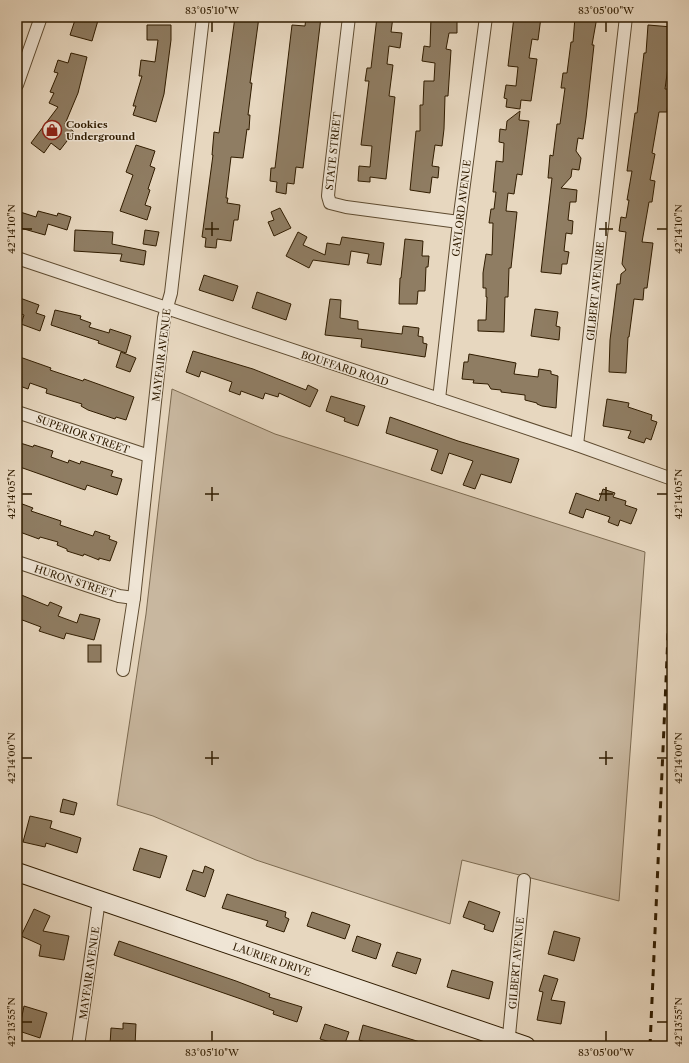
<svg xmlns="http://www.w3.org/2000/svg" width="689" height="1063" font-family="'Libre Caslon Text',serif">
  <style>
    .green { fill: #c8b79f; stroke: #7c6a50 }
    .building { fill: #8f7d63; stroke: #301c00 }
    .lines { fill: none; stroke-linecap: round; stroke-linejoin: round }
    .street-casing { stroke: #5e4b30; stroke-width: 14 }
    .secondary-casing { stroke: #301c00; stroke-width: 20 }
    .street { stroke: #efe5d5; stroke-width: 12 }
    .secondary { stroke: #efe5d5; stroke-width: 18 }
    .rail { stroke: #301c00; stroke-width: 3; stroke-dasharray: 7 7; stroke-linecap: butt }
    .ticks { fill: none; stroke: #301c00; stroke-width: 1.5 }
    .labels { text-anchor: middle; stroke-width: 3; stroke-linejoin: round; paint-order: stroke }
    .poi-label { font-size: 10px; font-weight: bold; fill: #301c00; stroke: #efe5d5; text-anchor: start }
    .street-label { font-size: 10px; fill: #301c00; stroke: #efe5d5 }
    .neatline { fill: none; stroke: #301c00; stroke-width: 1.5 }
    .ticks-label { font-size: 10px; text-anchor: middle; fill: #301c00 }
  </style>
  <rect width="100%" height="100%" fill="#e7d7bf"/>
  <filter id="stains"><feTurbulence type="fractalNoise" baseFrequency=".005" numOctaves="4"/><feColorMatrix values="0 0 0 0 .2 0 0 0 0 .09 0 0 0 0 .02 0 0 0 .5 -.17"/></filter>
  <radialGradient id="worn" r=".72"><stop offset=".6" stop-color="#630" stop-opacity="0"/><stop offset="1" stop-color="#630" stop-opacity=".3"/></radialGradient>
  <!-- green -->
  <path class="green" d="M172,389L275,434L645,552L619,901L462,860L450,924L256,860L153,816L117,805L146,614Z"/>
  <!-- building -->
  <g class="building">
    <path d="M76,17H99L92,41L70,35Z"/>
    <path d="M235,17H259L250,83H252L248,115H250L249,130L247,129L243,158L231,157L226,198H228L227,203L240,205L238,220H234L231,241L217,239L216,248L205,247L206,238L202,237L213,155H212L214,132L219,133Z"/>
    <path d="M306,17H321L303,168L296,167L294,184L287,183L286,194L276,192L277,182L270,181L271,168H275L292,25L305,26Z"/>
    <path d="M377,17H393L391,32L402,33L400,48L389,46L387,64L393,65L389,96L395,97L386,179L370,177V182L358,181L359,166L370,167L372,146L361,145L369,81H365L367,68H371Z"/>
    <path d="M442,17H457V33H449L446,49L451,50L448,96H445L444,129L442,146L435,145L432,166L439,167L438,178L432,177L430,193L410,190L416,131H420V105H423L424,81H434L435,63L422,61L424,46L430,47L431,18Z"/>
    <path d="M514,17H541L538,40L532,39L529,58L537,59L531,101L521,100L520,109L506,107L507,99L504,98L506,85L516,86L518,67L508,66Z"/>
    <path d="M575,17H597L592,45H594L586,118L583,139L578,138L576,151L581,158L579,170L572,169L571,177L561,188L577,190L576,202H570L568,220L573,221L572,234L566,233L564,251L569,252L567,264H562L561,274L541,272L552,178H548L550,155L553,156L557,124H560L565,88H561L563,73H567L571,42H573Z"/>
    <path d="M147,25H171V40L164,94L156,122L133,115L136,106H133L142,76H139L141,60L155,62L158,40H147Z"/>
    <path d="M648,25L672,27V52H670L665,89H669L667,112H659L652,153L655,154L650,180L655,181L652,202H649L642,242L653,243L647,288H644L643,300L634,299L629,337H628L626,373L609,372L610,340L617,284H620L621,274L626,270L622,264L626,232L619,231L621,217L626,218L629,200H627L632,171H627L635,113H637L644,53H646Z"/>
    <path d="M71,53L87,57L78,93L65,124L74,132L60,150L51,143L44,153L31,143L58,107L49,103L54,93L50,92L58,73L54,72L58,60L68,63Z"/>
    <path d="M520,111L519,120L529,121L522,175L517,174L514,194L508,193L506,211L517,212L511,268H509L508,297H505L504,332L478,331V320H486L487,297H486V288H483V273L486,254L492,255L493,223H489L491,209H494L496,192H493L496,161L503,162L504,143L499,142L500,129L506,130L507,121Z"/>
    <path d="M136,145L155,151L150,166L155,168L148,189L150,190L145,205L151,207L147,220L120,211L133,175L126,172Z"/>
    <path d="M280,208L291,228L274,236L268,222L274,220L271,212Z"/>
    <path d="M17,211L36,217L38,211L57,216L58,213L71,217L67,230L48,224L45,235L17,227Z"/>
    <path d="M75,230L113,232L112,244L146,251L144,265L120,261L122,254L74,251Z"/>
    <path d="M145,230L159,232L156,246L143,244Z"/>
    <path d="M298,232L307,237L303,245L325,255L327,243L340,245L342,237L384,243L381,265L367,263L369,254L351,251L349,265L313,260L309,268L286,256Z"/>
    <path d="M405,239L423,241L422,256H429L428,267H426L425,291H418L417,304H399L400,278H401Z"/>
    <path d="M204,275L238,286L233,301L199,290Z"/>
    <path d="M257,292L291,304L286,320L252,308Z"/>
    <path d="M20,298L39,305L36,313L45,316L40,331L21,324L24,315L17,312Z"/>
    <path d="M330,299L341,300L340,318L358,321V329L402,334L403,326L419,328L418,336L423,337V343L427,344L425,357L361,347L362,339L325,335Z"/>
    <path d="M535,309L558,312L556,326L560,327L559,340L531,336Z"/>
    <path d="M55,310L81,316L80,319L91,323L89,327L109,333L110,329L131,336L126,353L98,343L99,341L51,325Z"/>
    <path d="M193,351L253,369L306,390L308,385L318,390L310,407L279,393L278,397L265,393L263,399L241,391L240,395L229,391L232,382L201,371L199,377L186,372Z"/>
    <path d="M121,352L136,358L130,372L116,367Z"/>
    <path d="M469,354L516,363L514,374L538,377L539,369L551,371V374L558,376L556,408L542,406L537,404V403L525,400V395L501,392V390L491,389L488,384L473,383L474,380L462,379L464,362H468Z"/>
    <path d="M17,356L51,368L50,370L83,381L84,379L134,397L126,420L116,417L115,419L88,410L81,406L82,404L46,393L47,389L30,383L28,389L17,385Z"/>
    <path d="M331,396L365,406L358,426L344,421L345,418L326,411Z"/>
    <path d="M607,399L629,403L628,407L652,415L651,420L657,422L651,440L646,438L644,443L628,438L631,431L603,426Z"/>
    <path d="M390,417L458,441L519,459L511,483L481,474L475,489L463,485L473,461L449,453L442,474L431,470L438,450L386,433Z"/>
    <path d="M17,442L33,447L34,445L53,451L51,457L68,463L69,460L80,464L81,461L113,471L111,476L122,479L117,495L87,485L85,490L17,466Z"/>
    <path d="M603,489L615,493L613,497L626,501L625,505L637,509L631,524L620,520L618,526L608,522L610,517L586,509L583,518L569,513L576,493L599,501Z"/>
    <path d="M17,502L33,508L31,511L61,521L60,525L93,536L95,531L110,536L109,539L117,542L110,561L99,558V560L84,554L83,556L67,551V549L57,545L58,542L40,537L39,539L17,531Z"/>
    <path d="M19,594L48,606L50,602L62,607L58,616L77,623L80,614L100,619L94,640L66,633L64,639L39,631L41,627L17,618V600Z"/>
    <rect x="88" y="645" width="13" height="17"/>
    <path d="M63,799L77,803L74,815L60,812Z"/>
    <path d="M30,816L52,821L50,828L81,838L77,853L46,843L45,847L23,842Z"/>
    <path d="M140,848L167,856L160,878L133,870Z"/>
    <path d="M205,866L214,870L205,897L186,890L193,870L203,873Z"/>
    <path d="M227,894L286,912L285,917L289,919L284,932L266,926L268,921L222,908Z"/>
    <path d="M469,901L500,912L493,932L484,929L485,925L463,917Z"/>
    <path d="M34,909L50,916L43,931L69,936L64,960L39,956L41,945L21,936Z"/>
    <path d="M312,912L350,925L345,939L307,926Z"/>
    <path d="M554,931L580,938L574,961L548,954Z"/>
    <path d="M357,936L381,944L376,959L352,951Z"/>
    <path d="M119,941L236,981L270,994L269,997L302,1007L297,1022L273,1014L274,1011L241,999L114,955Z"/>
    <path d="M397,952L421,959L416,974L392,966Z"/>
    <path d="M452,970L493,982L489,999L447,987Z"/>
    <path d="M544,975L558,979L551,1000L565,1002L561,1024L537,1020L543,992L539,991Z"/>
    <path d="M24,1006L47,1013L40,1038L19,1031Z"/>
    <path d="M123,1023L136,1024L135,1046L110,1045L111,1028L123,1029Z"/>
    <path d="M325,1024L349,1032L344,1046L320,1039Z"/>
    <path d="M363,1025L427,1044V1046H379L359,1040Z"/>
  </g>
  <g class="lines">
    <!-- street casing -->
    <g class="street-casing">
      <g id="street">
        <path d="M349,17L329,185L328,196L330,203L346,207L459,222"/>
        <path d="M17,85L41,17"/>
        <path d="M17,258L577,445L672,479"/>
        <path d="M439,399L459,222L486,17"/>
        <path d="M17,412L149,456"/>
        <path d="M577,445L626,17"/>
        <path d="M17,562L119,596L134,598"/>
        <path d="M123,670L134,598L164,318L171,293L203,17"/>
        <path d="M78,1046L99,900"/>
        <path d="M508,1046L524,880"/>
      </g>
    </g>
    <!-- secondary casing -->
    <g class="secondary-casing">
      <path id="secondary" d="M17,872L526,1046"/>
    </g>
    <!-- street -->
    <use href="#street" class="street"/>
    <!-- secondary -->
    <use href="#secondary" class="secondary"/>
    <!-- rail -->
    <path class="rail" d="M650,1046L672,544"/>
  </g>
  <!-- ticks -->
  <path class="ticks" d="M212,22V32M606,22V32M212,222V236M606,222V236M22,229H32M205,229H219M599,229H613M657,229H667M212,487V501M606,487V501M22,494H32M205,494H219M599,494H613M657,494H667M212,751V765M606,751V765M22,758H32M205,758H219M599,758H613M657,758H667M22,1022H32M657,1022H667M212,1031V1041M606,1031V1041"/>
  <!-- icons -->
  <defs>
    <g id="shop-ring" transform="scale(1)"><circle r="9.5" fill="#efe5d5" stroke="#8f2418" stroke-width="1.5"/><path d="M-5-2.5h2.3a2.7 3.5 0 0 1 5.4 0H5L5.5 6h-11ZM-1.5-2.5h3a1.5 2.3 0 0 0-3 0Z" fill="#8f2418"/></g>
  </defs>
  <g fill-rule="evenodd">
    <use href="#shop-ring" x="52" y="130"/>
  </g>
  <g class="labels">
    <!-- poi labels -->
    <g class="poi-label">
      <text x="66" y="128">Cookies<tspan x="66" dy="12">Underground</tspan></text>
    </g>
    <!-- street labels -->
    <g class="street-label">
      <text transform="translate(333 151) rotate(-84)" y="4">STATE STREET</text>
      <text transform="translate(461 208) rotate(-83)" y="4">GAYLORD AVENUE</text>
      <text transform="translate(595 291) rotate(-84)" y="4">GILBERT AVENURE</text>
      <text transform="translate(161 355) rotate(-83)" y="4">MAYFAIR AVENUE</text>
      <text transform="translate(345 368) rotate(18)" y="4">BOUFFARD ROAD</text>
      <text transform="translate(83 434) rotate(19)" y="4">SUPERIOR STREET</text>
      <text transform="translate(75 581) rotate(18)" y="4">HURON STREET</text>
      <text transform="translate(272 959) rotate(19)" y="4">LAURIER DRIVE</text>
      <text transform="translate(516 963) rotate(-85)" y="4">GILBERT AVENUE</text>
      <text transform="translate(89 973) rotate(-82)" y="4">MAYFAIR AVENUE</text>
    </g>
  </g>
  <!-- margin -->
  <rect width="689" height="1063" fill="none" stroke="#e7d7bf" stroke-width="44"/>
  <rect x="22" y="22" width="645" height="1019" class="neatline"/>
  <g class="ticks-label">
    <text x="212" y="14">83°05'10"W</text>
    <text x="606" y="14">83°05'00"W</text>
    <text transform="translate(11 229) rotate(-90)" y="4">42°14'10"N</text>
    <text transform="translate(678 229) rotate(-90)" y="4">42°14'10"N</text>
    <text transform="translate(11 494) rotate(-90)" y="4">42°14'05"N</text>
    <text transform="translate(678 494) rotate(-90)" y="4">42°14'05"N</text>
    <text transform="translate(11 758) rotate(-90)" y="4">42°14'00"N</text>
    <text transform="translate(678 758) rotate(-90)" y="4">42°14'00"N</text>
    <text transform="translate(11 1022) rotate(-90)" y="4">42°13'55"N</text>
    <text transform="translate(678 1022) rotate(-90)" y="4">42°13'55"N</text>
    <text x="212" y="1056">83°05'10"W</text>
    <text x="606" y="1056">83°05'00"W</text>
  </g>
  <rect width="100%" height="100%" filter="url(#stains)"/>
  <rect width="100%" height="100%" fill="url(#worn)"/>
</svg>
